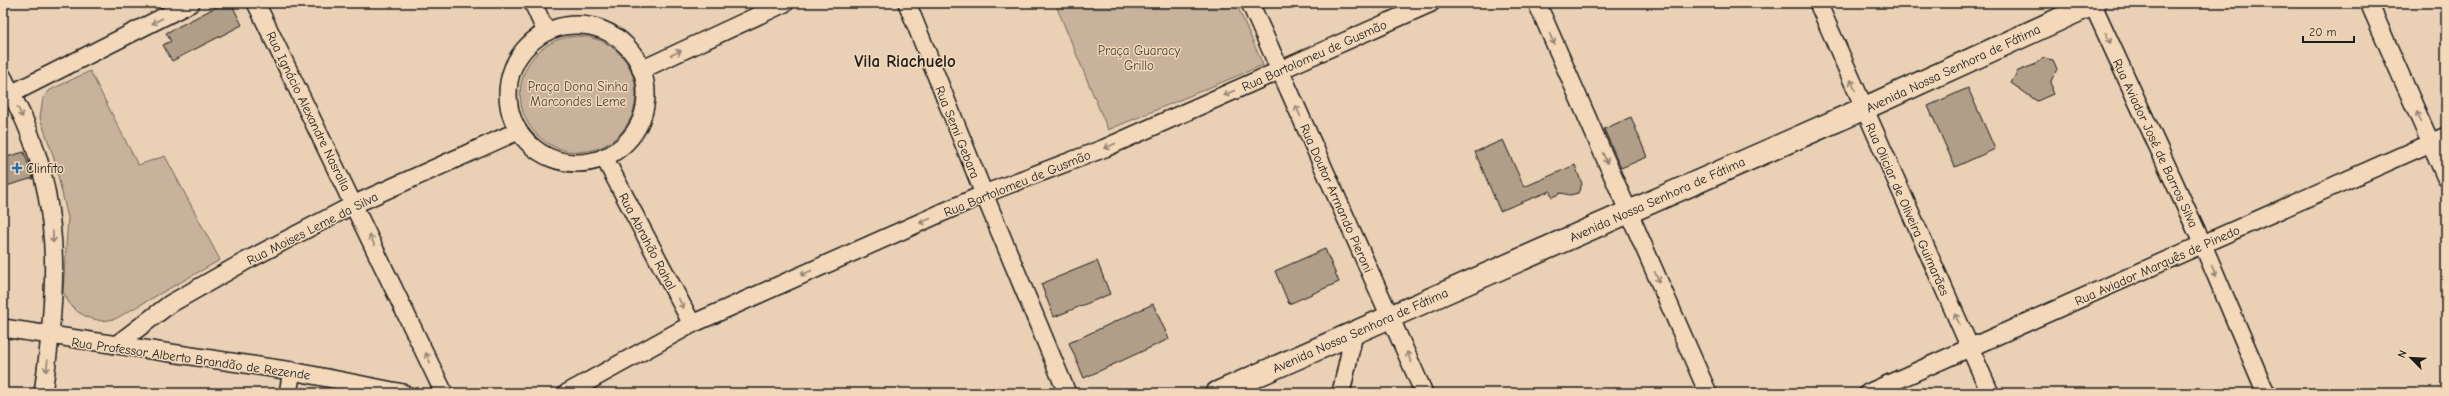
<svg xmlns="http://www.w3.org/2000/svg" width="2449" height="396" font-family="'Comic Neue',sans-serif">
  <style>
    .green { fill: #c8b29b; stroke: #72675c }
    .building { fill: #b19e89; stroke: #1c1c1c }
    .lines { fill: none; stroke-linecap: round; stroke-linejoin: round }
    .street-casing { stroke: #1c1c1c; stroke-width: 20 }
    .secondary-casing { stroke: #1c1c1c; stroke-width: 25 }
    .street { stroke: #f3d8ba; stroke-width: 17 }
    .secondary { stroke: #f3d8ba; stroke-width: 22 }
    .oneway { stroke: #928373 }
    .poi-dot { fill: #1f6fb2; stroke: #f3d8ba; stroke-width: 1.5 }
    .labels { text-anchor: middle; stroke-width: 3; stroke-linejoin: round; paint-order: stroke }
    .park-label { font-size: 13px; fill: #47423c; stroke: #f3d8ba }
    .street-label { font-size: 13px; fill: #1c1c1c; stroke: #f3d8ba }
    .poi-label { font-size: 13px; fill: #1c1c1c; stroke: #f3d8ba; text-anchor: start }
    .district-label { font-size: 17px; font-weight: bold; fill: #1c1c1c; stroke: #f3d8ba }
  </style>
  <rect width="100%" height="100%" fill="#ead0b4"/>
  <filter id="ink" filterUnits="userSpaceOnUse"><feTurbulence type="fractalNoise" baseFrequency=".025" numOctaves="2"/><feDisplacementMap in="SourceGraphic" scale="8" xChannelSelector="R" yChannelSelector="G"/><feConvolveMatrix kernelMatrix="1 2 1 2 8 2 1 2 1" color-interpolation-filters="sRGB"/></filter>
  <g filter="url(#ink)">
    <!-- green -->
    <g class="green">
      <path d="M1055,3H1236L1263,65L1108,130Z"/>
      <circle cx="578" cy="94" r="58"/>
      <path d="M90,71L138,165L165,156L220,260L115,319L102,321L89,318L78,312L69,303L63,291L68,218L53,155L40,118L43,98L50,90Z"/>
    </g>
    <!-- building -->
    <g class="building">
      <path d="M224,3H231L242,25L172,61L163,45L171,41L166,33Z"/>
      <path d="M2043,58L2053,60L2057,69L2051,81L2053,94L2037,101L2011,83L2018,71L2034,65Z"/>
      <path d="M1968,88L1995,149L1955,167L1928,106Z"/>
      <path d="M1631,117L1647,157L1621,168L1604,129Z"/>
      <path d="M1503,140L1524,187L1575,165L1582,184L1578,193L1570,195L1561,193L1552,197L1550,191L1500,211L1475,152Z"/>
      <path d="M24,152L33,178L3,187V158Z"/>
      <path d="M1325,249L1339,282L1289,304L1275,271Z"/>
      <path d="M1097,261L1110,294L1054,317L1041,284Z"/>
      <path d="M1153,304L1169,339L1084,378L1069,343Z"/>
    </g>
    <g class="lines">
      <!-- street casing -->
      <g class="street-casing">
        <g id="street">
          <path d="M256,3L444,393"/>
          <path d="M533,3L546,32"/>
          <path d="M907,3L984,194L1067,393"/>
          <path d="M1250,3L1424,393"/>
          <path d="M1537,3L1708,393"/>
          <path d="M1818,3L1990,393"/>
          <path d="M2092,3L2203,245L2266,393"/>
          <path d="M2369,3L2446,178"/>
          <circle cx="577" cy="94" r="69"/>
          <path d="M641,70L785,3"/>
          <path d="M3,77C11,94 21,111 28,129C63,217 56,302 43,393"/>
          <path d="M3,98L191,3"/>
          <path d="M604,157L692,324"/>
          <path d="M3,328L292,371L403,393"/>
          <path d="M116,345L170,304L244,262L355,204L518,131"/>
          <path d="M288,393L292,371"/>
          <path d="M567,393L692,324L984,194L1105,148L1431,3"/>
          <path d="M1341,393L1354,334"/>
          <path d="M1868,393L2446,136"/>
        </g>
      </g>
      <!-- secondary casing -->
      <g class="secondary-casing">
        <path id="secondary" d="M1217,393L1863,109L2095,3"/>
      </g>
      <!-- street -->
      <use href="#street" class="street"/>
      <!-- secondary -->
      <use href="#secondary" class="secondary"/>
    </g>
    <!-- one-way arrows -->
    <defs><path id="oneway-shaft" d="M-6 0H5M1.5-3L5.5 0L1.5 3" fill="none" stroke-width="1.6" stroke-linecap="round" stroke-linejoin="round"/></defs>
    <g class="oneway">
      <use href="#oneway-shaft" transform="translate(157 21) rotate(153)"/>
      <use href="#oneway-shaft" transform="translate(2108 38) rotate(65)"/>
      <use href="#oneway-shaft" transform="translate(1552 39) rotate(66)"/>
      <use href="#oneway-shaft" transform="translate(676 53) rotate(-25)"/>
      <use href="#oneway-shaft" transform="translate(1853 85) rotate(-113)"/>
      <use href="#oneway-shaft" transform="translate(1229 93) rotate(156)"/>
      <use href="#oneway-shaft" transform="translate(1298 111) rotate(-114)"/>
      <use href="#oneway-shaft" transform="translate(20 112) rotate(64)"/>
      <use href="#oneway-shaft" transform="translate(2419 117) rotate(-114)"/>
      <use href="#oneway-shaft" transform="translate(1110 146) rotate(156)"/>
      <use href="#oneway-shaft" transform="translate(1605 158) rotate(66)"/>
      <use href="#oneway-shaft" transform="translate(925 221) rotate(156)"/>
      <use href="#oneway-shaft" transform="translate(53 237) rotate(88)"/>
      <use href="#oneway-shaft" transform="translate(372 240) rotate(-115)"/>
      <use href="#oneway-shaft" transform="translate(2214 271) rotate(67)"/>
      <use href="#oneway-shaft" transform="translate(806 273) rotate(156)"/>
      <use href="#oneway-shaft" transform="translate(1657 277) rotate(66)"/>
      <use href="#oneway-shaft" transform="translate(681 303) rotate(62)"/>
      <use href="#oneway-shaft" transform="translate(1957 319) rotate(-114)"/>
      <use href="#oneway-shaft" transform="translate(1409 357) rotate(-113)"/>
      <use href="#oneway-shaft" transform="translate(428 358) rotate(-115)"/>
      <use href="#oneway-shaft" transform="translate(47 366) rotate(98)"/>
    </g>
  </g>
  <!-- markers -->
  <path class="poi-dot" d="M15 162h4v4h4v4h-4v4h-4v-4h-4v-4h4z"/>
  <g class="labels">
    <!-- park labels -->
    <g class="park-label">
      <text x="1139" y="55">Praça Guaracy<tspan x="1139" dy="15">Grillo</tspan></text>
      <text x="578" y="91">Praça Dona Sinha<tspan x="578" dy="15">Marcondes Leme</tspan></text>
    </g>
    <!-- street labels -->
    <g class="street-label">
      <text transform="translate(1314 55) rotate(-24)" y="5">Rua Bartolomeu de Gusmão</text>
      <text transform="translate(1953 68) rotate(-25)" y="5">Avenida Nossa Senhora de Fátima</text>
      <text transform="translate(309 111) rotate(64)" y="5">Rua Ignácio Alexandre Nasralla</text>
      <text transform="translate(958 132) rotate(68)" y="5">Rua Semi Gebara</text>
      <text transform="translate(2156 143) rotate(65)" y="5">Rua Aviador José de Barros Silva</text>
      <text transform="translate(1017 183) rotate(-22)" y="5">Rua Bartolomeu de Gusmão</text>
      <text transform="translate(1337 198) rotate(66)" y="5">Rua Doutor Armando Pieroni</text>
      <text transform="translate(1657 199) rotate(-24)" y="5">Avenida Nossa Senhora de Fátima</text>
      <text transform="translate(1908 209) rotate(66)" y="5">Rua Oliciar de Oliveira Guimarães</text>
      <text transform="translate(312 228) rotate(-27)" y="5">Rua Moises Leme da Silva</text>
      <text transform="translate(648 241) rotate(62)" y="5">Rua Abrahão Rahal</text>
      <text transform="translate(2157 265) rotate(-24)" y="5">Rua Aviador Marquês de Pinedo</text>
      <text transform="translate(1360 330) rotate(-24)" y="5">Avenida Nossa Senhora de Fátima</text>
      <text transform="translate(191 358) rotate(8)" y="5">Rua Professor Alberto Brandão de Rezende</text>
    </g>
    <!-- poi labels -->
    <g class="poi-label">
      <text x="26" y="173">Clinfito</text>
    </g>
    <!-- district labels -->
    <g class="district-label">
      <text x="905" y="67">Vila Riachuelo</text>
    </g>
  </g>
  <!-- margin -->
  <rect width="2449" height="396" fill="none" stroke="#f3d8ba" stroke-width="16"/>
  <rect x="8" y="8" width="2433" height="380" fill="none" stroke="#1c1c1c" stroke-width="1.5" filter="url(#ink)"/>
  <!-- north arrow -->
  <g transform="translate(2411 358) rotate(294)" stroke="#f3d8ba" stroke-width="3" paint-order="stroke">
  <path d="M0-3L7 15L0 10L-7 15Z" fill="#1c1c1c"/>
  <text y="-6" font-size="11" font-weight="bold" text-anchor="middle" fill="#1c1c1c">N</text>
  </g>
  <!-- scale -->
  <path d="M2303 36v6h51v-6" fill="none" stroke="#1c1c1c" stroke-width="2"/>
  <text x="2309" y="36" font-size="12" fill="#1c1c1c" stroke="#f3d8ba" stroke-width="3" paint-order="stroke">20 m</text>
</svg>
